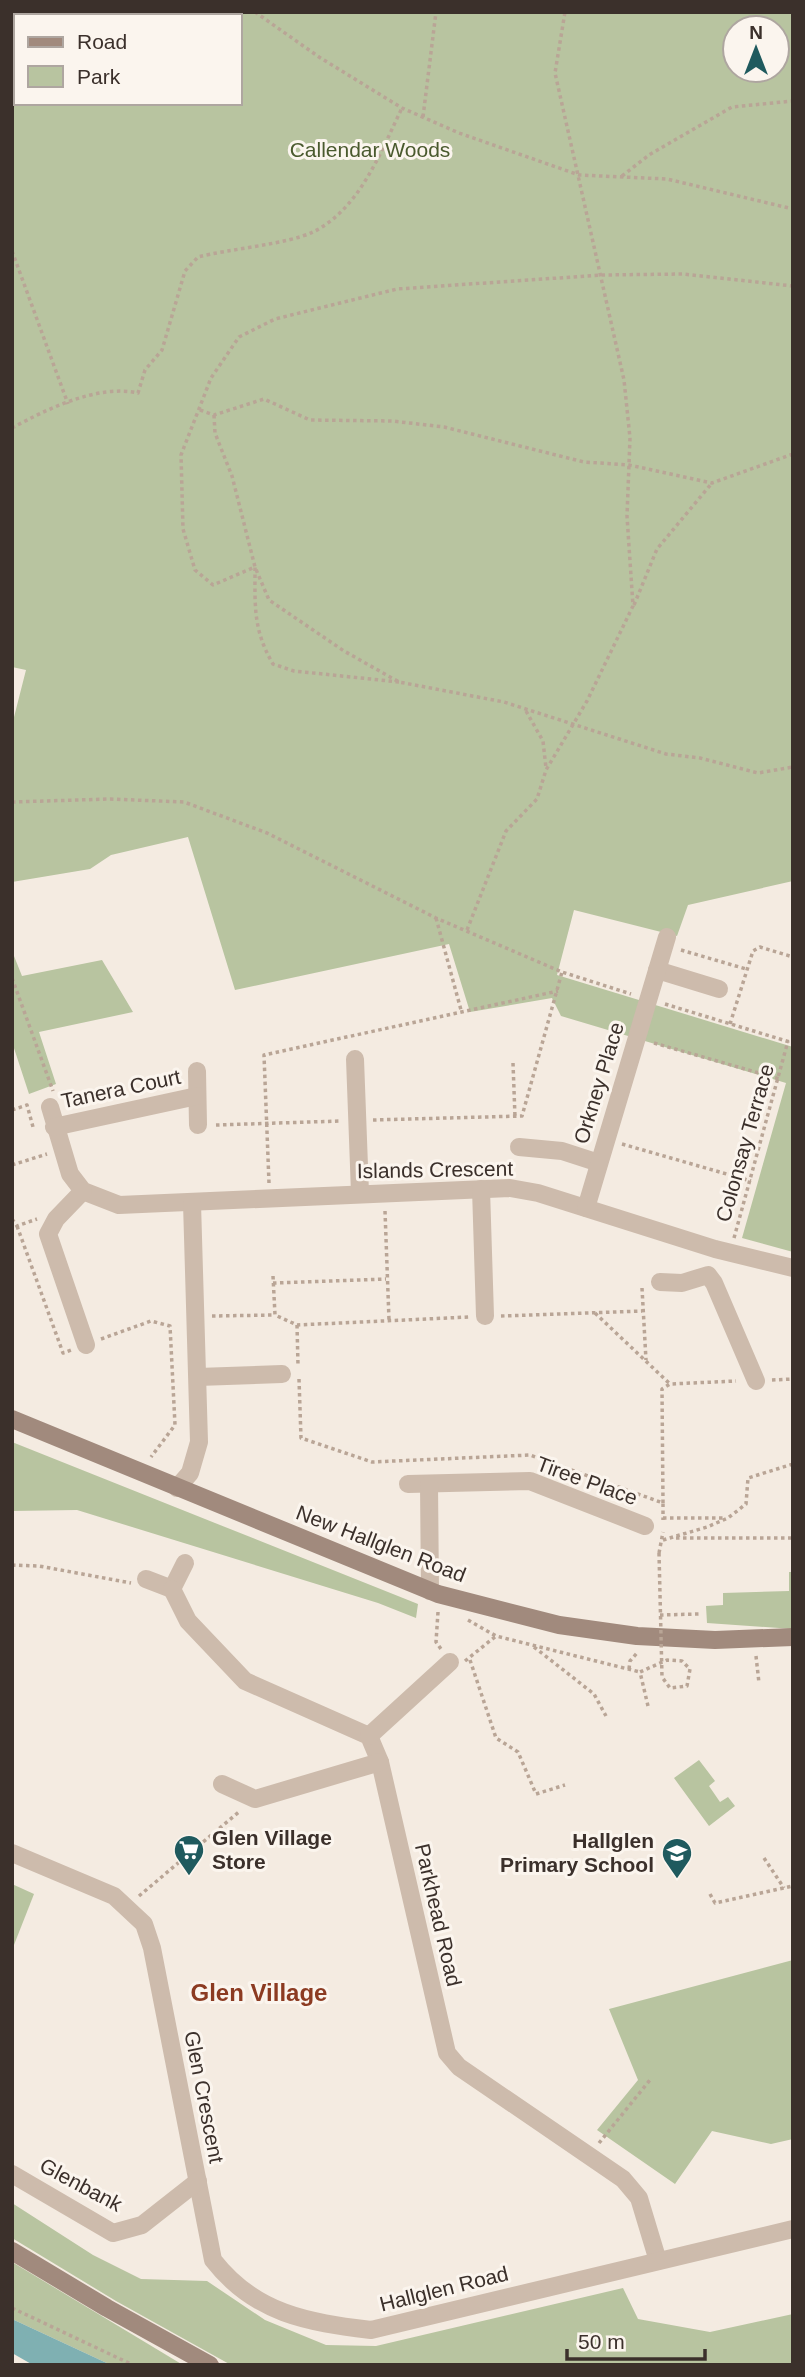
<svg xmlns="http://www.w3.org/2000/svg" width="805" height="2377" font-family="Helvetica,sans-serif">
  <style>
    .green { fill: #b8c4a0; fill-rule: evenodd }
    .water { fill: #7fb0b2 }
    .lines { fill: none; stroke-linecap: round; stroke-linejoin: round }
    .path { stroke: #b9a596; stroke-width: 3.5; stroke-dasharray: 3.5 3.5; stroke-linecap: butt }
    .street { stroke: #cdbbac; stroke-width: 18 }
    .secondary { stroke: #a18a7d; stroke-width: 18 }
    .path-bridge { stroke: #b9a596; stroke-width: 3.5; stroke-dasharray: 3.5 3.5; stroke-linecap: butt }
    .labels { text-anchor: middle; stroke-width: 6; stroke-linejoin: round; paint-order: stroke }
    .park-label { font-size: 21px; fill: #4a5a2e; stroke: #fbf5ee }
    .street-label { font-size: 21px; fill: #3b302b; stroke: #fbf5ee }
    .poi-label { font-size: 21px; font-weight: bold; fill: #3b302b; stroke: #fbf5ee; text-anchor: start }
    .quarter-label { font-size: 24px; font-weight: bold; fill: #8c3b22; stroke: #fbf5ee }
  </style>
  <rect width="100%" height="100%" fill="#f4ebe1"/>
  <!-- green -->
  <g class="green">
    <path d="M12,12H793V881L688,905L677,936L574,910L557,975L793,1047V1252L742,1238L786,1083L561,1016L552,998L470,1012L449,944L235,990L188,837L111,855L90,869L12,882V725L26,670L12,667ZM16,16H240V103H16ZM735,28H777V70H735Z"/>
    <path d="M12,951L22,976L102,960L133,1012L39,1032L56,1084L29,1094L12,1042Z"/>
    <path d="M12,1442L418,1604L416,1618L378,1603L77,1510L12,1511Z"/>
    <path d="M789,1572H793V1629L707,1623L706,1606L723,1605V1593L789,1591Z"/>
    <path d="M699,1760L715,1781L709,1786L720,1802L728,1797L735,1806L709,1826L674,1778Z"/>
    <path d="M12,1884L34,1894L12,1950Z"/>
    <path d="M793,1960V2139L771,2144L712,2131L675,2184L597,2130L638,2080L609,2009Z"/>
    <path d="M12,2203L93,2255L141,2279L207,2281L265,2320L326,2345L376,2346L623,2288L638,2319L710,2332L793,2314V2365H231L116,2301L12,2238Z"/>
    <path d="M12,2262L183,2365H111L12,2319Z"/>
  </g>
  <!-- water -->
  <path class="water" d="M12,2319L111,2365H33L12,2353Z"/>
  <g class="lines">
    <!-- path -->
    <g class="path">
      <path d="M255,12L319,57L402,108L459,133L579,175L667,179L793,209"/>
      <path d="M24,16V12"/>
      <path d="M12,109L16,88"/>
      <path d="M423,117L436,12"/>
      <path d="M622,176L649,155L732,107L793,101"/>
      <path d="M12,251L68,404"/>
      <path d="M200,410L214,415L264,399L310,420L392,421L444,427L584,462L629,465L712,483L793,454"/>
      <path d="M214,415L215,433L232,476L255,567L269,600L344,651L399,682L504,702L666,754L700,758L758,773L793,767"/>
      <path d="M12,428C47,409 98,384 138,393L145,370L162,350L185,271L198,257C229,249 288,244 313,232C360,209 381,151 402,108"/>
      <path d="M634,605L657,549L712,483"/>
      <path d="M399,682L294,671L273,664C253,630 255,606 255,567L213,585L195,570L183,529L181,455L211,378L239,337L275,319L397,289L602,275L683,274L793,286"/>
      <path d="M526,711L543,741L546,768"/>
      <path d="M12,802L110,799L184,802L267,833L436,918L562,972L631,994"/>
      <path d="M436,918L461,1010"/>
      <path d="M467,930L506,831L537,799L546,770L587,701L633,606L627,516L630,438L624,380L555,73L565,12"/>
      <path d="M681,950L746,969"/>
      <path d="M12,978L53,1091"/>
      <path d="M665,1004L793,1043"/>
      <path d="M730,1024L753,951L760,947L793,957"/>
      <path d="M654,1043L780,1079"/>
      <path d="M513,1063L515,1117"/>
      <path d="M12,1110L27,1105L33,1127"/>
      <path d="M373,1120L522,1116L562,972"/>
      <path d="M216,1125L341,1121"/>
      <path d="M622,1144L751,1181"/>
      <path d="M12,1165L47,1154"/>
      <path d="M269,1183L264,1055L558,991"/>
      <path d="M385,1211L389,1320"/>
      <path d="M12,1219L17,1226L37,1219"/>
      <path d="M17,1226L63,1353L71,1350"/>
      <path d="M734,1238L788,1041"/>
      <path d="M273,1276L275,1315L297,1325L469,1317"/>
      <path d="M273,1283L386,1279"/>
      <path d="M642,1288L646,1360"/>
      <path d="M595,1313L670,1384"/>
      <path d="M212,1316L274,1315"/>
      <path d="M501,1316L642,1311"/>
      <path d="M297,1325L298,1365"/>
      <path d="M101,1339L151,1321L170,1326L175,1425L151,1457"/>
      <path d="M299,1379L301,1438L372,1462L530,1455L663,1503V1520"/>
      <path d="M772,1380L793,1379"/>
      <path d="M663,1503L662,1389L670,1384L736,1381"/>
      <path d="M663,1518H724"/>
      <path d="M676,1538H793"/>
      <path d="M663,1540L707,1527L728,1518L746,1504L748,1478L793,1464"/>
      <path d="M659,1553L663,1532"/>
      <path d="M12,1565L39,1566L131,1583"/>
      <path d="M438,1612L436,1642L441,1649"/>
      <path d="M660,1615L699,1614"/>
      <path d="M468,1620L496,1636L640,1672"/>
      <path d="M534,1647L594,1694L606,1716"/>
      <path d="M756,1656L759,1683"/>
      <path d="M470,1660L496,1738L518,1752L536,1794L565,1785"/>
      <path d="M465,1661L496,1636"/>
      <path d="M629,1669L630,1661L637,1653"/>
      <path d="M648,1706L640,1672L667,1660L682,1661L690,1669L687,1686L670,1688L662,1677"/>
      <path d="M764,1858L784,1888"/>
      <path d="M710,1894L715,1903L793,1886"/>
      <path d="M139,1896L240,1811"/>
      <path d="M599,2143L650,2080"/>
      <path d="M12,2308L133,2365"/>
    </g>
    <!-- street -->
    <g class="street">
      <path d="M657,970L719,989"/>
      <path d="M355,1059L360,1193"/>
      <path d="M197,1071L198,1125"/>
      <path d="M50,1107L70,1174L83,1191L119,1205L510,1188L538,1193L715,1249L793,1268"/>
      <path d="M54,1127L197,1096"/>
      <path d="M519,1147L562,1151L599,1163"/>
      <path d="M481,1189L485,1316"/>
      <path d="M83,1191L56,1219L48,1234L86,1345"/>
      <path d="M586,1208L667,937"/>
      <path d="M660,1282L682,1283L708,1275L714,1283L756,1381"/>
      <path d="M198,1377L282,1374"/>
      <path d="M408,1484L530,1481L645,1526"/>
      <path d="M429,1484L430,1591"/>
      <path d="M177,1488L190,1473L199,1442L192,1203"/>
      <path d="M146,1579L172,1589L185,1563"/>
      <path d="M172,1589L188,1621L245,1681L369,1736L380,1762L447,2053L459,2067L623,2179L639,2198L658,2261"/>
      <path d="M369,1736L450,1662"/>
      <path d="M222,1784L255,1799L380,1762"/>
      <path d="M12,1853L114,1896L144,1924L152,1948L213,2260C255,2314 307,2322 371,2330L793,2229"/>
      <path d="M12,2174L113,2233L142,2225L198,2181"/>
    </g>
    <!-- secondary -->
    <g class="secondary">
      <path d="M12,1419L438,1594L559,1625L637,1636L715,1640L793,1637"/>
      <path d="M12,2251L107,2308L210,2365"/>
    </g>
    <!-- path-bridge -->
    <path class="path-bridge" d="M659,1553L662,1677"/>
  </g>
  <!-- icons -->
  <defs>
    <g id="supermarket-pin" transform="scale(1.575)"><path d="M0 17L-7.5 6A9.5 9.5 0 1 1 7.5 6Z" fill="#1f5a5e" stroke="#fbf5ee"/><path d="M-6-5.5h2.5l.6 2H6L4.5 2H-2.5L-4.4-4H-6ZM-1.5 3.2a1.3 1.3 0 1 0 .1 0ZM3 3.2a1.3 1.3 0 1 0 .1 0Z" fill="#fff"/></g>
    <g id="school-pin" transform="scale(1.575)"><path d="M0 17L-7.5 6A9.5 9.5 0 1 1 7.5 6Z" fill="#1f5a5e" stroke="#fbf5ee"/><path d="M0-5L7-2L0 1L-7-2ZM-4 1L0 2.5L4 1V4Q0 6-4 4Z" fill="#fff"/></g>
  </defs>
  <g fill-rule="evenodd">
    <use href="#supermarket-pin" x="189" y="1850"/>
    <use href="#school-pin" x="677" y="1853"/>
  </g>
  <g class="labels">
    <!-- park labels -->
    <g class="park-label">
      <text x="370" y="157">Callendar Woods</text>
    </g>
    <!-- street labels -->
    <g class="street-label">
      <text transform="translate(599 1083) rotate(-73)" y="7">Orkney Place</text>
      <text transform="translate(121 1089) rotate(-12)" y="7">Tanera Court</text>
      <text transform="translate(745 1143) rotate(-74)" y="7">Colonsay Terrace</text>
      <text transform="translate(435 1170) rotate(-1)" y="7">Islands Crescent</text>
      <text transform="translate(587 1481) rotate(20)" y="7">Tiree Place</text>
      <text transform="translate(381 1544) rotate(21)" y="7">New Hallglen Road</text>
      <text transform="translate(438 1915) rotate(77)" y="7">Parkhead Road</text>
      <text transform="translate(204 2097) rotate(79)" y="7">Glen Crescent</text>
      <text transform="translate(81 2185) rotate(28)" y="7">Glenbank</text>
      <text transform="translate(444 2289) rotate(-14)" y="7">Hallglen Road</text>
    </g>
    <!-- poi labels -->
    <g class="poi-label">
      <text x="212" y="1845">Glen Village<tspan x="212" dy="24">Store</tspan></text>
      <text x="654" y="1848" text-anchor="end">Hallglen<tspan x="654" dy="24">Primary School</tspan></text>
    </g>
    <!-- quarter labels -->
    <g class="quarter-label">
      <text x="259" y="2001">Glen Village</text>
    </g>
  </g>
  <!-- border -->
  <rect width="805" height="2377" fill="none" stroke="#3b302b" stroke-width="28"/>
  <!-- legend -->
  <rect x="14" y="14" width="228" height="91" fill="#fbf5ee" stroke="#aea6a0" stroke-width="2"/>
  <rect x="28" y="37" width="35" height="10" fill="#a18a7d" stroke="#aea6a0" stroke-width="2"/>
  <text x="77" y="49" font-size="21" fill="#3b302b">Road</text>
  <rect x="28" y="66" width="35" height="21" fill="#b8c4a0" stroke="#aea6a0" stroke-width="2"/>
  <text x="77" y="84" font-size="21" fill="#3b302b">Park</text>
  <!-- north arrow -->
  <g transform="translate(756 49)"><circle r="33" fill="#fbf5ee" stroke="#aea6a0" stroke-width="2"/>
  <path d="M0-5L12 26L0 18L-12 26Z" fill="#1f5a5e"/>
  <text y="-10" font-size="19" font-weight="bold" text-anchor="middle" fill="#3b302b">N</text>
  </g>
  <!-- scale -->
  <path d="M567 2349v10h138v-10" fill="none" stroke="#3b302b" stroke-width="3.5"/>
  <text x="578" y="2349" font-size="21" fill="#3b302b" stroke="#fbf5ee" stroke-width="5" paint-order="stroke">50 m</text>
</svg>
